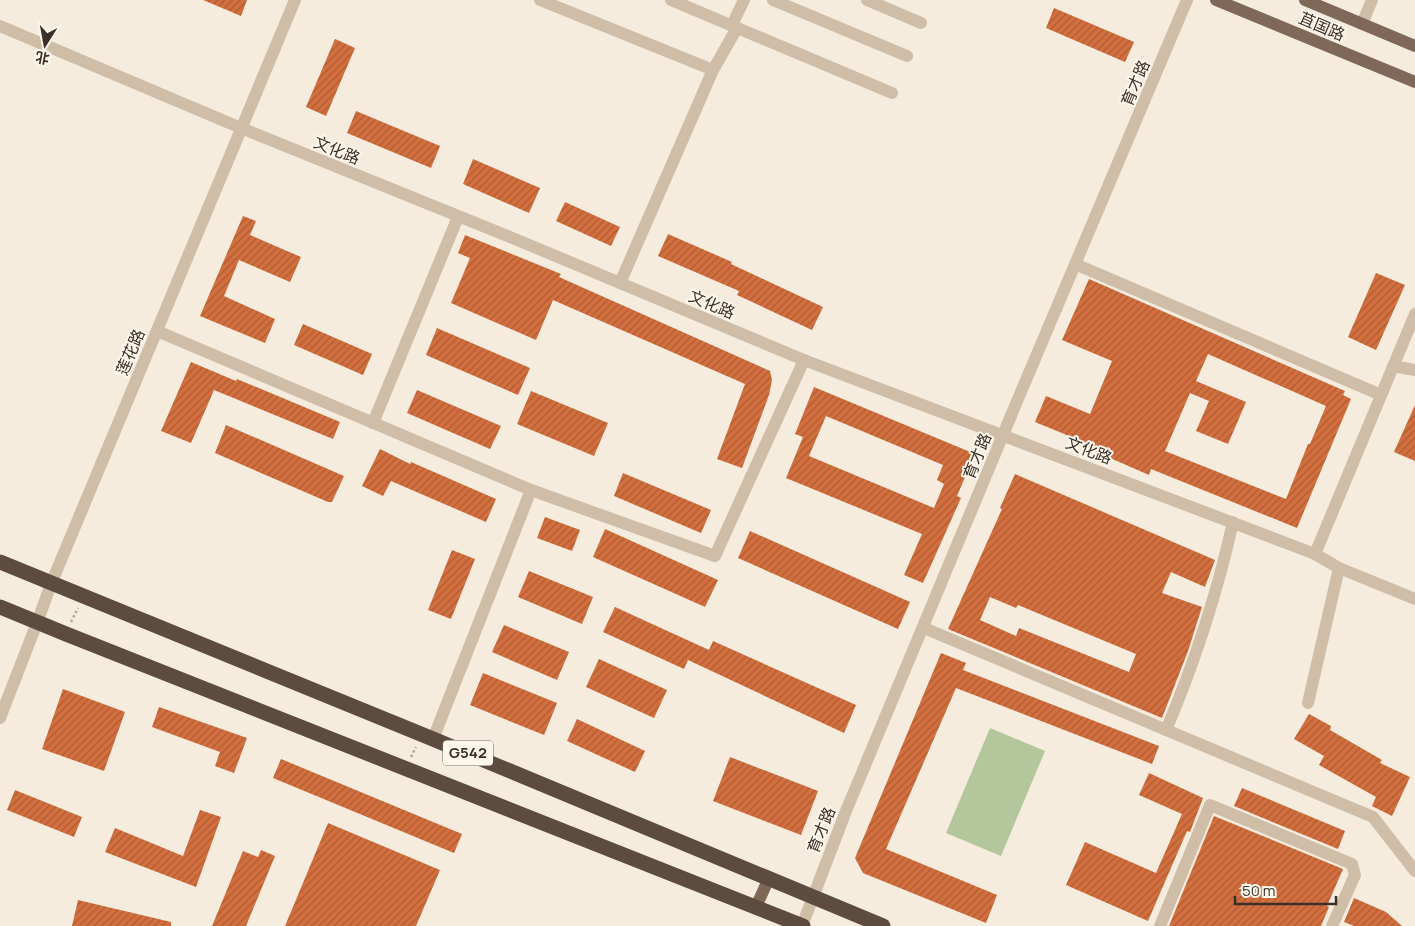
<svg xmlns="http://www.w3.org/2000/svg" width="1415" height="926" font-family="Manrope,'Noto Sans SC',sans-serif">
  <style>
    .garden { fill: #b4c69b }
    .building { fill: url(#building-hatch); fill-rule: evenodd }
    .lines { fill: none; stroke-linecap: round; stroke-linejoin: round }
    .path { stroke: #bba791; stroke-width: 2.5; stroke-dasharray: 2.5 2.5; stroke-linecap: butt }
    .minor { stroke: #cfbda8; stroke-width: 12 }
    .major { stroke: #7f6858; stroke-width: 12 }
    .highway { stroke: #5d4b3f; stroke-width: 15 }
    .labels { text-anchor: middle; stroke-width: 4; stroke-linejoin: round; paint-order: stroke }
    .shield { fill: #fcf6eb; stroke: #756b63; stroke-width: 1 }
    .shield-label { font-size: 15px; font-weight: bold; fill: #3b3029 }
    .street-label { font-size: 16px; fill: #3b3029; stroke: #fcf6eb }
  </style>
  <defs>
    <pattern id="building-hatch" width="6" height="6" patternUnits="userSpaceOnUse" patternTransform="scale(1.25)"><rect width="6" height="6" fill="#d36f3e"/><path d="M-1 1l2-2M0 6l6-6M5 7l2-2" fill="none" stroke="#ac5c34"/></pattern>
  </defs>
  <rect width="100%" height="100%" fill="#f5ecde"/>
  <!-- garden -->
  <path class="garden" d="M990,728L1045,751L1001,856L946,833Z"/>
  <!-- building -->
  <g class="building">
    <path d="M203,0H247L241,16Z"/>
    <path d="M1054,8L1134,42L1125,62L1046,28Z"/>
    <path d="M335,39L355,48L326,116L306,107Z"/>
    <path d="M356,111L440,146L431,168L347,133Z"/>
    <path d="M473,159L540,188L529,213L463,184Z"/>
    <path d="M565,202L620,227L611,246L556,221Z"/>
    <path d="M243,216L256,221L250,235L301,257L290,282L239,260L224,296L275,319L265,343L200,316Z"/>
    <path d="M668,234L732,262L731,264L823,307L812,330L737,295L739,291L658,256Z"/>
    <path d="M465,235L561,274L559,277L770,371L772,380L769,395L742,468L717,459L745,384L553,300L536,340L451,303L470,258L458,253Z"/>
    <path d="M1376,273L1405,285L1376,350L1348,337Z"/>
    <path d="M1089,279L1345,391L1343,395L1351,399L1297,528L1151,469L1149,475L1094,451L1096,447L1035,422L1046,396L1090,414L1112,361L1062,340ZM1208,354L1326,406L1310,444H1308L1286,499L1165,451L1190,393L1209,401L1196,431L1228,444L1246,402L1196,381Z"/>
    <path d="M303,324L372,354L363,375L294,345Z"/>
    <path d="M437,328L530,368L518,395L426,355Z"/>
    <path d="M191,362L236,381L237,379L340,422L333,439L214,390L191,443L161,431Z"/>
    <path d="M814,387L975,454L957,496L961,498L923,583L904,575L922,534L786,478L803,437L795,434ZM826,416L943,465L937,480L944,484L934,508L809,456Z"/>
    <path d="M417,390L501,426L490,449L407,413Z"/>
    <path d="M531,391L608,423L594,456L517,424Z"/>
    <path d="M1415,405V461L1394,452Z"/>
    <path d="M226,425L344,476L332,502H328L215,453Z"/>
    <path d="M380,449L410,464L411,462L496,499L486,522L391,481L383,496L362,486Z"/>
    <path d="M623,473L711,510L701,533L614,496Z"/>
    <path d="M1015,474L1215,560L1205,587L1171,572L1162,593L1202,607L1188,651L1162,718L948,629L1002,509L1000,508ZM990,597L1016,608L1018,605L1136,654L1129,672L1019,628L1016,636L980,620Z"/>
    <path d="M545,517L580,530L572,551L537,538Z"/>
    <path d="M605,529L718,580L705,607L593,557Z"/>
    <path d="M750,531L910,602L898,629L738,558Z"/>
    <path d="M452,550L475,559L451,619L428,610Z"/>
    <path d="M529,571L593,597L582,624L518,597Z"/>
    <path d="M615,607L709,650L713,641L856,705L844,733L688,660L684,669L603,632Z"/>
    <path d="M504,625L569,652L557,680L492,652Z"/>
    <path d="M941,653L966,663L963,670L1159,746L1152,764L956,688L886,849L997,895L986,923L863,873L855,858Z"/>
    <path d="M599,659L667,690L654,718L586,687Z"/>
    <path d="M483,673L557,703L544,735L470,705Z"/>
    <path d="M63,689L125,712L104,771L42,749Z"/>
    <path d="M159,707L247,738L234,773L215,766L220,752L152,727Z"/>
    <path d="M1309,714L1331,726L1330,730L1382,760L1380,763L1410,777L1392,816L1372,806L1376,797L1319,765L1324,756L1294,739Z"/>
    <path d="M577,719L645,751L635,772L567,741Z"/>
    <path d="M730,757L818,791L801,835L713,801Z"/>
    <path d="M281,759L462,834L454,853L273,778Z"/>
    <path d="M1149,773L1203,798L1190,832L1187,831L1148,921L1066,885L1085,842L1156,873L1182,814L1139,795Z"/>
    <path d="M1242,788L1345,831L1338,849L1234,806Z"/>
    <path d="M15,790L82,817L74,837L7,810Z"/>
    <path d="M200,810L221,817L196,887L105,852L115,828L183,856Z"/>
    <path d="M1214,816L1343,869L1327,906L1329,907L1321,926H1169Z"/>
    <path d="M328,823L440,870L416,926H285Z"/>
    <path d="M261,850L275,856L246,926H212L243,851L258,857Z"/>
    <path d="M1354,898L1386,912L1402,926H1354L1344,922Z"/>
    <path d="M78,900L171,922V926H72Z"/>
  </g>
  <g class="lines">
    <!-- path -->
    <g class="path">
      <path d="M71,622L78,608"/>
      <path d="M411,757L416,747"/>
    </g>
    <!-- minor -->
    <g class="minor">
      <path d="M540,0L713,70"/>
      <path d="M671,0L892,93"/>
      <path d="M773,0L907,56"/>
      <path d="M867,0L921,23"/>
      <path d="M1362,24L1372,0"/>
      <path d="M732,25L744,0"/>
      <path d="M0,26L241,128L515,239L804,360L1315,554L1339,568L1415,599"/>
      <path d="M1075,264L1381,395"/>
      <path d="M620,283L713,70L737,28"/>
      <path d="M157,331L531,490L715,556L804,360"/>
      <path d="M1393,366L1415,370"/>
      <path d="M373,423L458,217"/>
      <path d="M1315,554L1415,314"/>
      <path d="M924,628L1373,817L1415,871"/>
      <path d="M1308,703L1339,568"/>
      <path d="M0,718L37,623L51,584L295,0"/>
      <path d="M1166,730C1195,662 1217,594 1233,522"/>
      <path d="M433,739L531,490"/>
      <path d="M802,926L846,811L1015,406L1187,0"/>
      <path d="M1160,926L1210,805L1352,864L1355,875L1332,926"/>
    </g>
    <!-- major -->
    <g class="major">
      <path d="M1216,0L1415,82"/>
      <path d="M1305,0L1415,46"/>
      <path d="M756,907L769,878"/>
    </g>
    <!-- highway -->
    <g class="highway">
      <path d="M0,562L433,739L883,926"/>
      <path d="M0,607L66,634L803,926"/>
    </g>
  </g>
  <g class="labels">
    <!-- shield labels -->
    <rect class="shield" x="443" y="740.5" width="50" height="25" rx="4"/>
    <g class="shield-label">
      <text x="468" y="758">G542</text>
    </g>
    <!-- street labels -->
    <g class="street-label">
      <text transform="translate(1322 26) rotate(23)" y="6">苴国路</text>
      <text transform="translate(1135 83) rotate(-67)" y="6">育才路</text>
      <text transform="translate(337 150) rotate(22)" y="6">文化路</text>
      <text transform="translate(712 304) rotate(23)" y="6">文化路</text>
      <text transform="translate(130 352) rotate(-67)" y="6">莲花路</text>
      <text transform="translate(1089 450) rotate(21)" y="6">文化路</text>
      <text transform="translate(977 456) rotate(-68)" y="6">育才路</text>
      <text transform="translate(821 830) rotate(-68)" y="6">育才路</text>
    </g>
  </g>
  <!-- north arrow -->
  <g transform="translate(45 45) rotate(191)" stroke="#fcf6eb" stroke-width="4" paint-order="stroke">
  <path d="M0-4L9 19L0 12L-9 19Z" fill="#3b3029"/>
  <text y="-8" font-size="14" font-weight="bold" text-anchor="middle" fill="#3b3029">北</text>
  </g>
  <!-- scale -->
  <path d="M1235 896v8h101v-8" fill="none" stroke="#3b3029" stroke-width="2.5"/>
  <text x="1242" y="896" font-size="15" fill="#3b3029" stroke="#fcf6eb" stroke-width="4" paint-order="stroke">50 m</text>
</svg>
